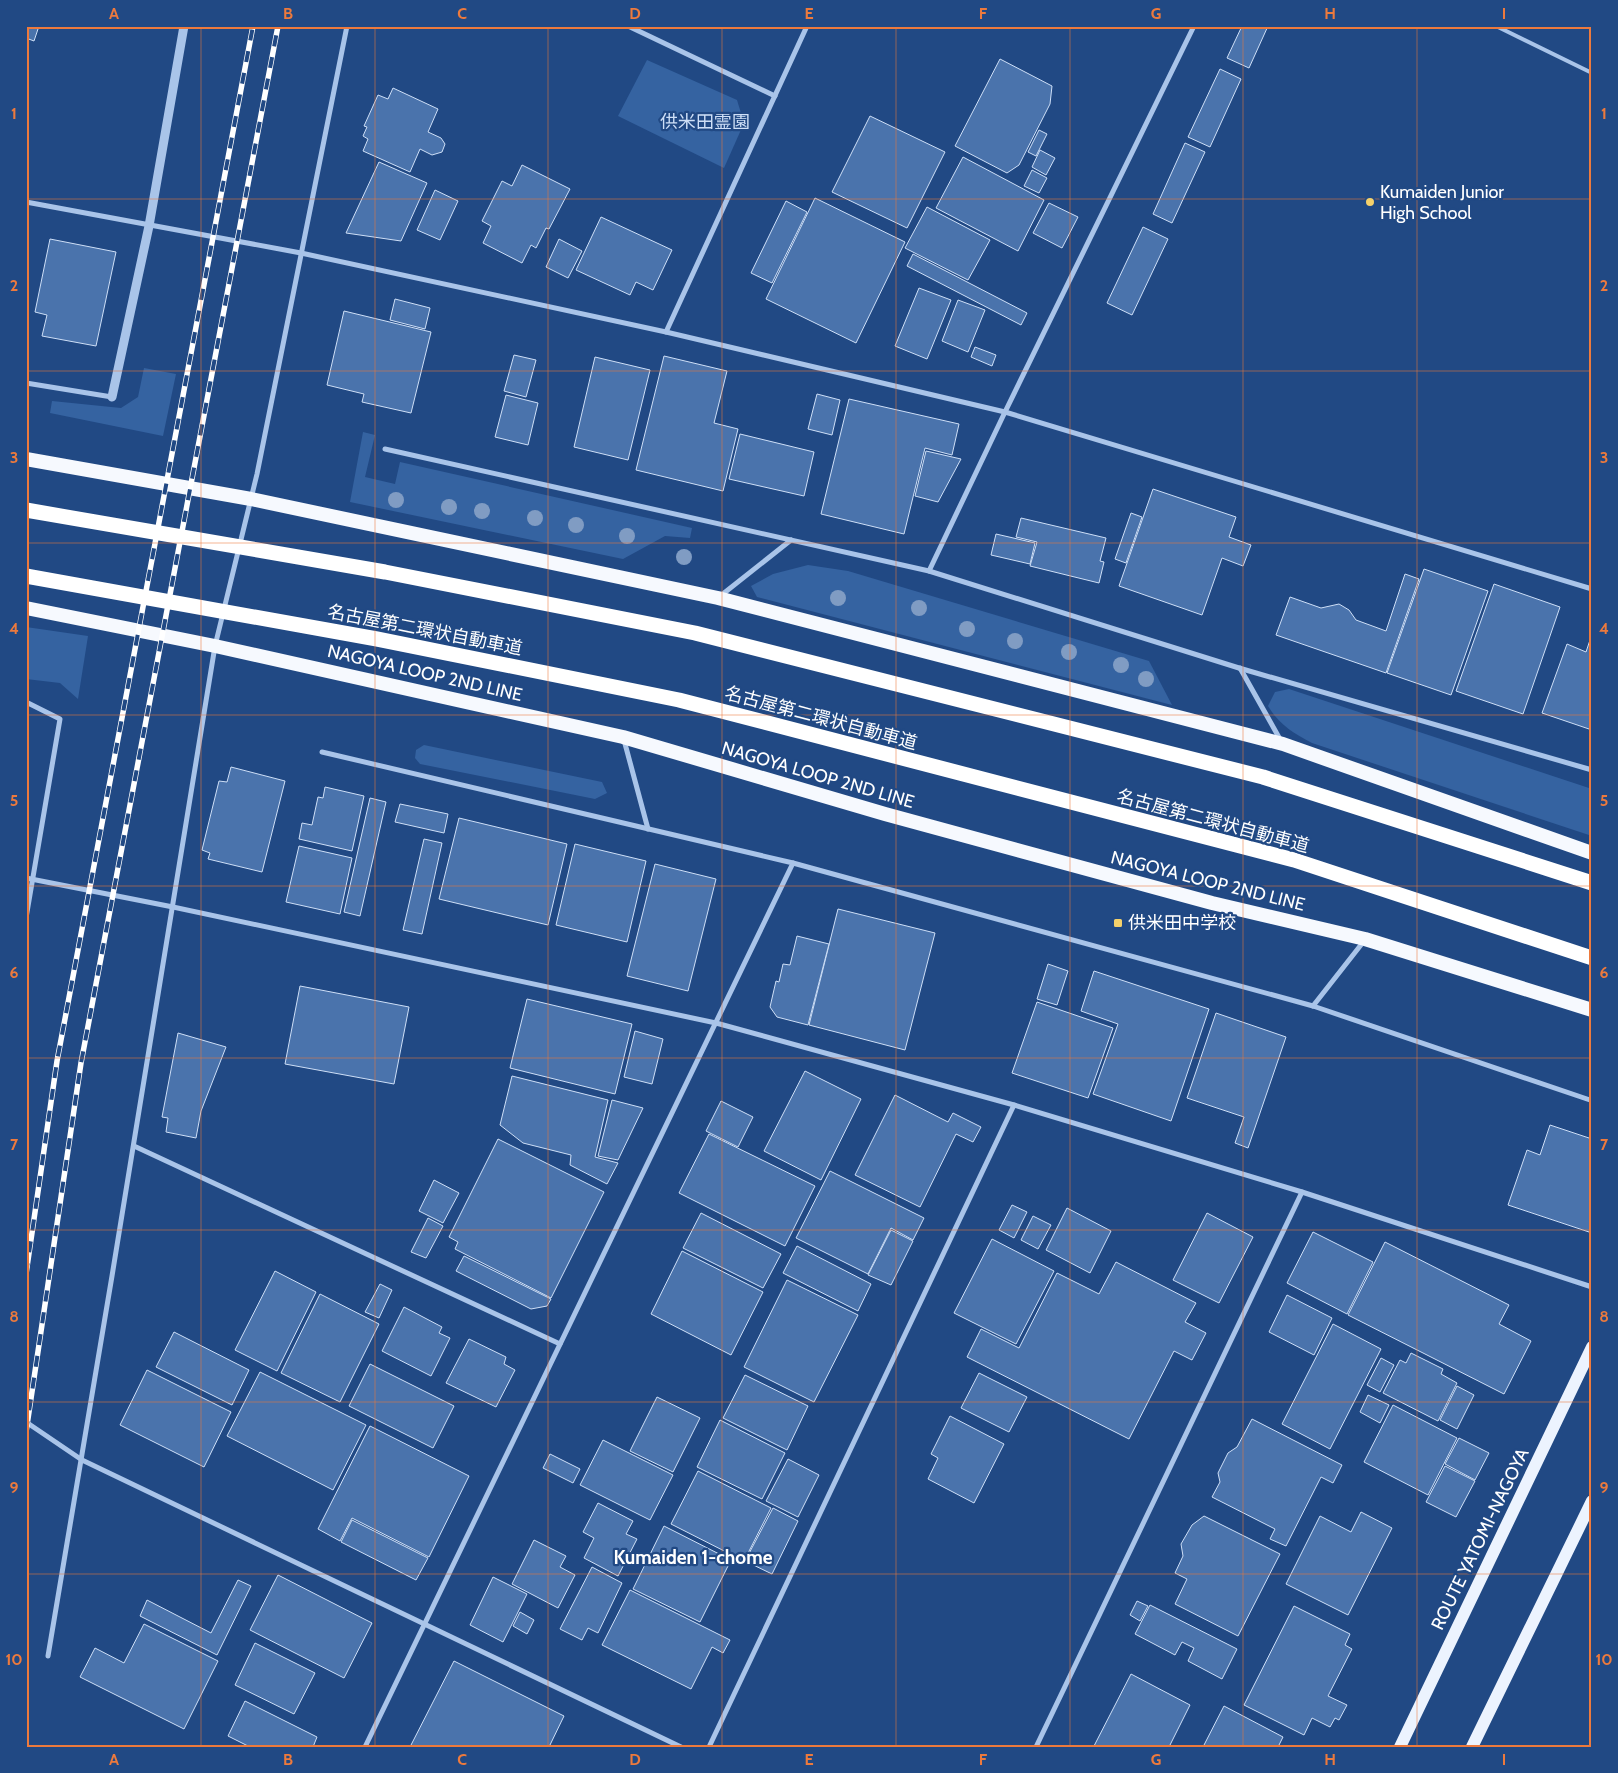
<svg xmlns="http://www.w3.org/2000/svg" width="1618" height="1773" font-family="Cabin,'Noto Sans JP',sans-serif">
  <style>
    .green { fill: #3563a1 }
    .building { fill: #4a73ac; stroke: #cedff7 }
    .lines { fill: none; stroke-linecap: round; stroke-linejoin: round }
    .service { stroke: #a9c4e9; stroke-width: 4 }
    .minor { stroke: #a9c4e9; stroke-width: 5 }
    .tertiary { stroke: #a9c4e9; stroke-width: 9 }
    .primary { stroke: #ecf3fe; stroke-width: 12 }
    .trunk { stroke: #f6f9fe; stroke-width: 14 }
    .rail-casing { stroke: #fff; stroke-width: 5.5 }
    .rail { stroke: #214984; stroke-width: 4; stroke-dasharray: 11; stroke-linecap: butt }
    .motorway-bridge { stroke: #fff; stroke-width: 15 }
    .tree { fill: #809cc3 }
    .grid { fill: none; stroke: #ed7a3d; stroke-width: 1; stroke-opacity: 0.55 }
    .poi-dot { fill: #f5d16b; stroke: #214984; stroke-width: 2 }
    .labels { text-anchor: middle; stroke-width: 4.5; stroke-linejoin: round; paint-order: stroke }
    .park-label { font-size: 18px; fill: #cedff7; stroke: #214984 }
    .poi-label { font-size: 18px; fill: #fff; stroke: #214984; text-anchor: start }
    .street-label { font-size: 18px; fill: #fff; stroke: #214984 }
    .neighbourhood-label { font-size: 19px; font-weight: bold; fill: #fff; stroke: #214984 }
    .neatline { fill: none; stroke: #ed7a3d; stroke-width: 2 }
    .grid-label { font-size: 16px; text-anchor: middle; font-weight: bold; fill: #ed7a3d }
  </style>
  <rect width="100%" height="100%" fill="#214984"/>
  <!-- green -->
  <g class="green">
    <path d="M647,60L737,100L744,123L724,168L618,116Z"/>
    <path d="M144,368L176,374L163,436L50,413L52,401L121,408L138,397Z"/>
    <path d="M363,432L375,435L365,477L395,484L400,462L692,528L690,538L665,536L623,559L350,502Z"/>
    <path d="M808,565L848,571L1149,661L1172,705L757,597L751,586L773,574Z"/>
    <path d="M26,627L88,636L78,699L60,683L26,679Z"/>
    <path d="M1289,689L1592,789V836L1312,743C1293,733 1279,724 1268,706L1275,692Z"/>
    <path d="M424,745L602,782L607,793L595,799L420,764L415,758L416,750Z"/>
  </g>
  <!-- building -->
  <g class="building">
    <path d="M26,26H39L34,41L26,38Z"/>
    <path d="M1242,26H1268L1249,68L1227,58Z"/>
    <path d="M1000,59L1052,86L1050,104L1019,165L1007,173L955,146Z"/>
    <path d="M1220,69L1241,79L1210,147L1188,137Z"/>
    <path d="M393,88L438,109L428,132L441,138L445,144L442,152L432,155L420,149L410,172L363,151L368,139L363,136L367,127L364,126L378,95L388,99Z"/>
    <path d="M870,116L945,152L907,228L832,192Z"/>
    <path d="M1039,130L1047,134L1036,156L1028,152Z"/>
    <path d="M1185,143L1205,152L1172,223L1153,214Z"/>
    <path d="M1040,150L1055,158L1046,175L1032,167Z"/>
    <path d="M963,157L1044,200L1018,251L936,208Z"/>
    <path d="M379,162L427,183L401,241L346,233Z"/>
    <path d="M522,165L570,189L549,229L546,228L536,248L531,245L522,263L483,243L491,226L482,221L502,181L512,186Z"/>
    <path d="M1032,170L1047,178L1039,193L1024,186Z"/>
    <path d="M435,190L458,201L440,240L417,230Z"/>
    <path d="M815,198L905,242L856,343L766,299Z"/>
    <path d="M786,201L807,212L772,283L751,273Z"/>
    <path d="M1049,203L1078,217L1062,248L1033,233Z"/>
    <path d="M927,207L990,240L968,280L905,248Z"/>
    <path d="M601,217L672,250L653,290L636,282L630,295L576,270Z"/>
    <path d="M1143,227L1168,239L1132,315L1107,303Z"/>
    <path d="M50,239L116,252L96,346L42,336L47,315L35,312Z"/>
    <path d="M559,239L582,251L568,278L546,267Z"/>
    <path d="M913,254L1027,313L1021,325L907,266Z"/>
    <path d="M919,288L951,300L927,359L895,346Z"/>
    <path d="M395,299L430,308L425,329L390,320Z"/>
    <path d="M958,300L985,310L968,352L942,341Z"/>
    <path d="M344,311L431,332L411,413L362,402L364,394L327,385Z"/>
    <path d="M975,347L996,355L992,366L971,357Z"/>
    <path d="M514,355L536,360L526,397L504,391Z"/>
    <path d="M664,356L727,371L714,423L738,429L723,491L636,470Z"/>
    <path d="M595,357L650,370L628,460L574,447Z"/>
    <path d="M817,394L840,400L832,435L808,429Z"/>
    <path d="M506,395L538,403L528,445L495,437Z"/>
    <path d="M849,399L959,424L952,455L925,448L904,534L821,514Z"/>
    <path d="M740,434L814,452L804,496L729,479Z"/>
    <path d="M926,451L961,459L938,502L915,496Z"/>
    <path d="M1153,489L1236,517L1229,537L1251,545L1243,566L1222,558L1202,615L1119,586Z"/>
    <path d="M1131,513L1142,517L1126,563L1115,559Z"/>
    <path d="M1021,518L1106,538L1100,561L1104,562L1099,583L1030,566L1037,542L1016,537Z"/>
    <path d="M996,534L1035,543L1030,564L991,555Z"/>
    <path d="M1424,569L1488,591L1451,695L1387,673Z"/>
    <path d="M1405,574L1419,579L1386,673L1276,635L1290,597L1321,608L1339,604L1349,610L1356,620L1386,631Z"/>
    <path d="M1494,584L1560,607L1523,714L1456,691Z"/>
    <path d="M1592,634V730L1542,713L1567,644L1586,652Z"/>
    <path d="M231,767L285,781L262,872L208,859L210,853L202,850L219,781L227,782Z"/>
    <path d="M325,787L364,796L352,851L299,839L302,823L312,825L318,797L323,798Z"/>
    <path d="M370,798L386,802L360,916L344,912Z"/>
    <path d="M400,804L448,814L444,833L395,822Z"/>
    <path d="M459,818L567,844L548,925L439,899Z"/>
    <path d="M424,839L442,843L422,934L403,930Z"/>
    <path d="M575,844L646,861L627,942L556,925Z"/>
    <path d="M299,846L352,858L340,914L286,902Z"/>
    <path d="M655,864L716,879L688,991L627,976Z"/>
    <path d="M838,909L935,933L905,1050L809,1025Z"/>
    <path d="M797,936L829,944L808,1025L777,1017L770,1007L776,981L779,982L783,964L790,965Z"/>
    <path d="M1048,964L1068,971L1057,1005L1037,999Z"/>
    <path d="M1094,971L1209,1009L1171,1121L1093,1094L1118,1024L1081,1011Z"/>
    <path d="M300,986L409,1007L394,1084L285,1064Z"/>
    <path d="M527,999L632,1024L615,1094L510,1068Z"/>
    <path d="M1037,1002L1113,1028L1088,1098L1012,1073Z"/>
    <path d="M1216,1013L1286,1037L1248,1148L1235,1143L1244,1117L1187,1098Z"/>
    <path d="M635,1031L663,1039L652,1084L624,1077Z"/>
    <path d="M178,1033L226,1047L201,1111L196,1138L166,1132L168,1118L162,1117Z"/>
    <path d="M805,1071L861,1099L821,1180L764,1151Z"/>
    <path d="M512,1076L608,1100L595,1157L618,1163L607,1184L570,1165L571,1155L523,1143L500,1125Z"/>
    <path d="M895,1095L948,1122L953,1113L981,1127L973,1142L956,1134L920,1207L855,1175Z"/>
    <path d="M612,1100L643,1108L618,1160L598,1156Z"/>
    <path d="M721,1101L753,1117L738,1147L706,1131Z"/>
    <path d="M1550,1125L1592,1139V1233L1508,1205L1527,1150L1540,1155Z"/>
    <path d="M709,1134L815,1186L785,1246L679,1193Z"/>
    <path d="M498,1139L604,1192L551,1298L455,1249L458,1242L449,1237Z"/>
    <path d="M830,1171L924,1218L913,1240L891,1228L868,1274L796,1238Z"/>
    <path d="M434,1180L459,1193L443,1223L419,1211Z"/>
    <path d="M1012,1205L1027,1212L1014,1238L999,1230Z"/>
    <path d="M1067,1208L1111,1231L1090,1273L1046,1250Z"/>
    <path d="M701,1213L781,1254L763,1288L683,1248Z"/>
    <path d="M1207,1213L1253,1237L1219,1303L1173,1280Z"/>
    <path d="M1033,1216L1051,1225L1038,1249L1021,1240Z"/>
    <path d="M428,1218L443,1226L426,1258L411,1252Z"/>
    <path d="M891,1230L913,1241L891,1285L868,1275Z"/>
    <path d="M1313,1232L1373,1262L1347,1314L1287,1283Z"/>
    <path d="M992,1239L1054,1271L1016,1344L954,1313Z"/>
    <path d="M1385,1242L1509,1305L1499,1324L1531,1341L1504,1394L1348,1315Z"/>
    <path d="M797,1246L871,1284L858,1311L783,1273Z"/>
    <path d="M682,1251L763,1292L731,1355L651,1314Z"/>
    <path d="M464,1256L551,1299L547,1306L531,1309L456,1271Z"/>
    <path d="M1116,1262L1196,1303L1185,1322L1206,1333L1192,1360L1174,1351L1129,1439L967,1357L981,1329L1019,1348L1057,1273L1099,1294Z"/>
    <path d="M275,1271L316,1292L277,1371L235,1350Z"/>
    <path d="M787,1280L858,1315L814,1402L744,1367Z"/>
    <path d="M380,1284L392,1290L379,1318L365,1312Z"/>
    <path d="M320,1294L379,1324L340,1402L281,1373Z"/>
    <path d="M1287,1295L1332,1318L1314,1355L1269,1332Z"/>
    <path d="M404,1307L442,1327L439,1333L450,1338L431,1376L382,1351Z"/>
    <path d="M1333,1324L1381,1349L1330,1449L1282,1424Z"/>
    <path d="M174,1332L249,1370L232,1405L156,1367Z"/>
    <path d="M469,1339L506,1357L504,1364L515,1370L496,1407L446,1383Z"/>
    <path d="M1411,1353L1443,1369L1441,1374L1457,1383L1438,1421L1383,1393L1400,1360L1406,1363Z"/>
    <path d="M1381,1358L1394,1365L1380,1392L1367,1385Z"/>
    <path d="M370,1364L454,1406L433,1448L349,1406Z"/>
    <path d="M147,1370L231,1412L204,1467L120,1425Z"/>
    <path d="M260,1372L366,1425L333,1490L227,1436Z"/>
    <path d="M979,1373L1027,1397L1009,1432L961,1408Z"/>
    <path d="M745,1375L808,1406L787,1450L723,1418Z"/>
    <path d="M1457,1386L1474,1395L1457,1429L1440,1420Z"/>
    <path d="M1368,1395L1389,1405L1380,1423L1360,1412Z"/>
    <path d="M657,1397L700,1418L673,1472L630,1451Z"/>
    <path d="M1393,1405L1457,1438L1428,1495L1364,1462Z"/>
    <path d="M950,1416L1004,1444L974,1503L928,1479L938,1458L931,1454Z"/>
    <path d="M1252,1419L1342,1465L1333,1483L1321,1477L1286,1546L1270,1539L1275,1529L1212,1497L1220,1482L1218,1473L1228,1453L1237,1447Z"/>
    <path d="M720,1420L785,1453L762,1499L697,1467Z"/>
    <path d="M370,1426L469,1476L429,1557L352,1518L340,1541L318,1529Z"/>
    <path d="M1459,1438L1489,1453L1475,1480L1445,1464Z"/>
    <path d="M603,1440L673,1475L650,1520L580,1485Z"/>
    <path d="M550,1454L580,1469L573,1483L543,1468Z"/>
    <path d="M788,1459L819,1475L798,1517L766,1501Z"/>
    <path d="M1445,1466L1475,1481L1456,1517L1426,1502Z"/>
    <path d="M698,1471L771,1508L744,1561L671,1524Z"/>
    <path d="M598,1503L633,1521L626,1534L637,1539L618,1576L584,1558L594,1538L583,1532Z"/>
    <path d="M773,1508L798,1521L772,1574L745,1561Z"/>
    <path d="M1361,1512L1392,1528L1348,1615L1286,1584L1320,1516L1351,1532Z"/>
    <path d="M1204,1516L1280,1554L1238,1636L1175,1604L1187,1579L1175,1573L1183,1556L1181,1544L1192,1525Z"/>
    <path d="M352,1520L428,1558L416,1580L341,1542Z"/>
    <path d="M664,1526L731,1560L700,1622L633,1589Z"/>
    <path d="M534,1540L566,1556L560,1567L575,1575L558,1608L512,1584Z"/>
    <path d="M592,1567L622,1583L598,1633L588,1628L582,1640L560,1629Z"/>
    <path d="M278,1575L372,1623L344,1678L250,1630Z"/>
    <path d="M493,1577L527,1594L503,1642L470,1625Z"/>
    <path d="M238,1580L251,1586L217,1655L140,1616L147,1600L211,1633Z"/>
    <path d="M630,1590L730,1640L723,1653L712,1647L691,1689L602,1645Z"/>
    <path d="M1137,1601L1148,1606L1140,1621L1130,1615Z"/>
    <path d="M1150,1605L1237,1649L1222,1679L1188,1661L1194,1648L1182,1642L1175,1655L1135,1634Z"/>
    <path d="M1294,1606L1350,1634L1345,1645L1352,1649L1328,1696L1347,1705L1339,1720L1335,1718L1330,1727L1312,1718L1304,1735L1244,1705Z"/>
    <path d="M520,1612L534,1620L527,1634L513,1626Z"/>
    <path d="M144,1624L218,1661L184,1729L80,1677L95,1648L124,1663Z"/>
    <path d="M255,1643L315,1673L294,1714L235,1685Z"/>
    <path d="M454,1661L564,1716L549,1747H410Z"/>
    <path d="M1131,1674L1190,1705L1169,1747L1094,1746Z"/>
    <path d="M245,1701L317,1737L313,1747H250L228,1736Z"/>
    <path d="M1224,1706L1283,1737L1278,1747H1203Z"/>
  </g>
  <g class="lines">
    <!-- service -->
    <path class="service" d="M1496,26L1592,73"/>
    <!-- minor -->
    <g class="minor">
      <path d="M628,26L775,96"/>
      <path d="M26,202L301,253L666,332L1005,412L1592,589"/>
      <path d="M666,332L807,26"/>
      <path d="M26,383L112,397"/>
      <path d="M385,449L929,571L1239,668L1592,770"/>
      <path d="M929,571L1005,412L1194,26"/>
      <path d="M719,597L791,540"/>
      <path d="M1240,668L1281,741"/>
      <path d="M26,702L60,719L26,918"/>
      <path d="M624,740L648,829"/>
      <path d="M322,752L793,863L365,1747"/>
      <path d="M793,863L1313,1006L1590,1100"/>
      <path d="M26,878L173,907L716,1023L1014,1105L1302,1192L1592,1287"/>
      <path d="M1313,1006L1364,941"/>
      <path d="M134,1146L560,1344"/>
      <path d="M26,1422L82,1460L681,1747"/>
      <path d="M48,1656L112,1276L215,646L257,474L347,26"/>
      <path d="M709,1747L1014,1105"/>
      <path d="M1036,1747L1302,1192"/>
    </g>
    <!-- tertiary -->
    <path class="tertiary" d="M112,397L149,226L184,26"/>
    <!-- primary -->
    <g class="primary">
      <path d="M1400,1747L1592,1347"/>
      <path d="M1472,1747L1592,1501"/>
    </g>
    <!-- trunk -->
    <g class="trunk">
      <path d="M26,459L251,499L718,598L1283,744L1592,853"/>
      <path d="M26,608L215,646L623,737L885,814L1212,903L1365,939L1592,1010"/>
    </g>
    <!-- rail casing -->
    <g class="rail-casing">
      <g id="rail">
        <path d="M26,1274L57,1061L253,26"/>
        <path d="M26,1432L81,1063L278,26"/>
      </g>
    </g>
    <!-- rail -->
    <use href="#rail" class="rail"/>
    <!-- motorway-bridge -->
    <g class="motorway-bridge">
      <path d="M26,510L385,572L695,633L1263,777L1592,883"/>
      <path d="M26,576L377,639L679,700L1294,860L1592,958"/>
    </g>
  </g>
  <!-- trees -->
  <g class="tree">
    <circle cx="396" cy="500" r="8"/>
    <circle cx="449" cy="507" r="8"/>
    <circle cx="482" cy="511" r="8"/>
    <circle cx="535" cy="518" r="8"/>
    <circle cx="576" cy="525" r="8"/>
    <circle cx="627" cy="536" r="8"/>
    <circle cx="684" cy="557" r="8"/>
    <circle cx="838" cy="598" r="8"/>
    <circle cx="919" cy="608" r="8"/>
    <circle cx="967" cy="629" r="8"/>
    <circle cx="1015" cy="641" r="8"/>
    <circle cx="1069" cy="652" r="8"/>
    <circle cx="1121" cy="665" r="8"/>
    <circle cx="1146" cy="679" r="8"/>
  </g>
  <!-- grid -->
  <path class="grid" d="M201,26V1747M375,26V1747M548,26V1747M722,26V1747M896,26V1747M1070,26V1747M1243,26V1747M1417,26V1747M26,199H1592M26,371H1592M26,543H1592M26,715H1592M26,886H1592M26,1058H1592M26,1230H1592M26,1402H1592M26,1574H1592"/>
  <!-- markers -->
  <g class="poi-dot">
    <circle cx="1370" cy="202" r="5"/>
    <rect x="1113" y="918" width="10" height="10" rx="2.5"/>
  </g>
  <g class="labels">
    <!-- park labels -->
    <g class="park-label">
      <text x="705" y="128">供米田霊園</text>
    </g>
    <!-- poi labels -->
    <g class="poi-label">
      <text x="1380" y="198">Kumaiden Junior<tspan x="1380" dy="21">High School</tspan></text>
      <text x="1128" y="929">供米田中学校</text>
    </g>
    <!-- street labels -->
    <g class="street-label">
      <text transform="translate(425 630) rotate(11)" y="6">名古屋第二環状自動車道</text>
      <text transform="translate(425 673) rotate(13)" y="6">NAGOYA LOOP 2ND LINE</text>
      <text transform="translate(821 718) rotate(15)" y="6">名古屋第二環状自動車道</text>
      <text transform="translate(818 775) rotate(16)" y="6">NAGOYA LOOP 2ND LINE</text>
      <text transform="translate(1213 821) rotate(15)" y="6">名古屋第二環状自動車道</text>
      <text transform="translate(1208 881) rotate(14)" y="6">NAGOYA LOOP 2ND LINE</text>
      <text transform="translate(1480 1539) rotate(-64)" y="6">ROUTE YATOMI-NAGOYA</text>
    </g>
    <!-- neighbourhood labels -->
    <g class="neighbourhood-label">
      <text x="693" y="1564">Kumaiden 1-chome</text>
    </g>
  </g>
  <!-- border -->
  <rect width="1618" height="1773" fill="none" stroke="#214984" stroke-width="55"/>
  <rect x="28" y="28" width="1562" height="1718" class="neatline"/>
  <g class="grid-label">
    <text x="114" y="19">A</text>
    <text x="288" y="19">B</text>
    <text x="462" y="19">C</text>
    <text x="635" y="19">D</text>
    <text x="809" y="19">E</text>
    <text x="983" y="19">F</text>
    <text x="1156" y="19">G</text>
    <text x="1330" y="19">H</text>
    <text x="1504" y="19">I</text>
    <text x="14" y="119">1</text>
    <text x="1604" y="119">1</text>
    <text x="14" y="291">2</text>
    <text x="1604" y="291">2</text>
    <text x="14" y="463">3</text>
    <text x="1604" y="463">3</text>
    <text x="14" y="634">4</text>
    <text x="1604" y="634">4</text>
    <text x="14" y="806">5</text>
    <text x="1604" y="806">5</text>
    <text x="14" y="978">6</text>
    <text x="1604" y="978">6</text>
    <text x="14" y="1150">7</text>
    <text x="1604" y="1150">7</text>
    <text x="14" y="1322">8</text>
    <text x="1604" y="1322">8</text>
    <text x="14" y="1493">9</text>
    <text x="1604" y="1493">9</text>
    <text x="14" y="1665">10</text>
    <text x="1604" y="1665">10</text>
    <text x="114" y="1765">A</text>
    <text x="288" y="1765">B</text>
    <text x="462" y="1765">C</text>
    <text x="635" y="1765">D</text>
    <text x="809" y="1765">E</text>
    <text x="983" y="1765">F</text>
    <text x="1156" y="1765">G</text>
    <text x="1330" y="1765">H</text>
    <text x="1504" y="1765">I</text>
  </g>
</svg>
